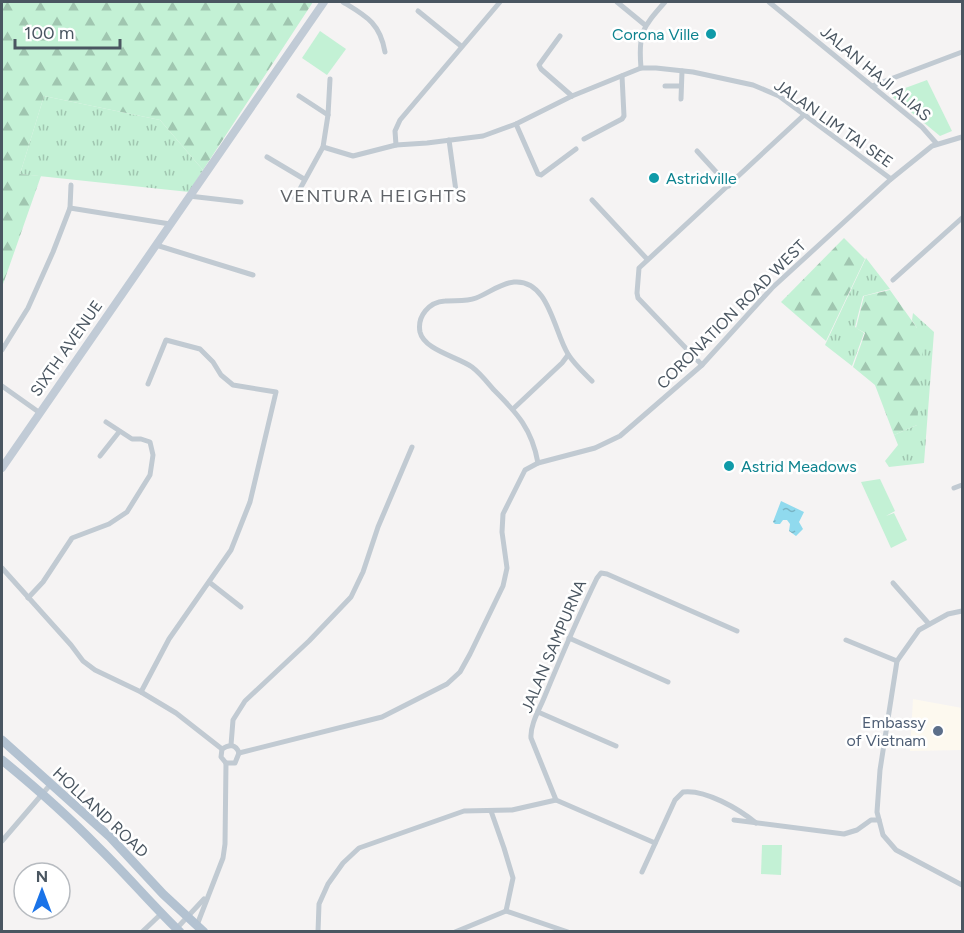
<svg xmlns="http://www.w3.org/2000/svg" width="964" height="933" font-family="Figtree,sans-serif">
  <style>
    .commercial { fill: #fdf9ef }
    .grass { fill: url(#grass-tufts) }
    .forest { fill: url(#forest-firs) }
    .green { fill: #c3f1d5 }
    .water { fill: url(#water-ripples) }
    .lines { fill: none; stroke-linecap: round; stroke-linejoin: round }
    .minor { stroke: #c1cad2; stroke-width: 5 }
    .secondary { stroke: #c1cbd6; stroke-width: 8 }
    .primary { stroke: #b3c2d1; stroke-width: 9 }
    .culture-dot { fill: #0f9aa8; stroke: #fff; stroke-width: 2 }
    .service-dot { fill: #5c6f8a; stroke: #fff; stroke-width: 2 }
    .labels { text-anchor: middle; stroke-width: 5; stroke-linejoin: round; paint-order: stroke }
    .culture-label { font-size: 16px; fill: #0d838f; stroke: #fff; text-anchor: start }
    .street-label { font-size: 16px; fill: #4a5661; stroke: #fff }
    .service-label { font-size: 16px; fill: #4e5e75; stroke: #fff; text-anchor: end }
    .neighbourhood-label { font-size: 18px; letter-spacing: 1.5px; fill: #5f6368; stroke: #fff }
  </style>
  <defs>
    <pattern id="grass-tufts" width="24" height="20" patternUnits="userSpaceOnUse" patternTransform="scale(1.5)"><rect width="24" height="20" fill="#c3f1d5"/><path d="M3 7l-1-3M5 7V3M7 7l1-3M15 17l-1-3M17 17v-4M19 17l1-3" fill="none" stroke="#a0c6b0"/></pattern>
    <pattern id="forest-firs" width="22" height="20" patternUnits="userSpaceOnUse" patternTransform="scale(1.5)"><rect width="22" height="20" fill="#c3f1d5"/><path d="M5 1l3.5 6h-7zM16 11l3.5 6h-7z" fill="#a0c6b0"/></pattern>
    <pattern id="water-ripples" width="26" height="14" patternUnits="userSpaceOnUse" patternTransform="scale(1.5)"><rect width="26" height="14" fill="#90daee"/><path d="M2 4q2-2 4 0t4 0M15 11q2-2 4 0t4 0" fill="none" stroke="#78b4c4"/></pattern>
  </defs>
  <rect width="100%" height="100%" fill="#f5f3f3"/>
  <!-- commercial -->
  <path class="commercial" d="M913,699L962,708V750L910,751Z"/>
  <!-- grass -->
  <g class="grass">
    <path d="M44,96L160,120L203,170L189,192L20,174Z"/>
    <path d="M866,258L890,289L863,296L855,327L864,333L852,366L825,345Z"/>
    <path d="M913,313L934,332L924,463L889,467L885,461L898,445L894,435L917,425V328L912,320Z"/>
  </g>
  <!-- forest -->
  <g class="forest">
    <path d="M2,2H313L203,170L160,120L44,96L20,174L41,176L2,287Z"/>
    <path d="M844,238L865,259L826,341L781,302Z"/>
    <path d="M890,290L917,328L923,346L917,425L894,435L875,385L853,367L865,333L856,328L864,296Z"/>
  </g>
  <!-- green -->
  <g class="green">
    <path d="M320,31L346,49L327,75L302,58Z"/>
    <path d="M927,80L952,131L940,136L889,94Z"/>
    <path d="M880,479L895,511L886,516L894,513L907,540L891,548L861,482Z"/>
    <path d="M762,845H782L781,875L761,874Z"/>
  </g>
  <!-- water -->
  <path class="water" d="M781,501L804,512L799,522L803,529L796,536L789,531L790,524L787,520H783L780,524H775L773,522Z"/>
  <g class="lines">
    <!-- minor -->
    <g class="minor">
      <path d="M343,2C366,16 380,23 385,52"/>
      <path d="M617,2L645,25"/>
      <path d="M769,2L922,127L937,144"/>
      <path d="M418,11L461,46"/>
      <path d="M560,36L539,65L541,69L572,96"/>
      <path d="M641,68C638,33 642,28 665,2"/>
      <path d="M665,86H681"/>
      <path d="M872,86L962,52"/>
      <path d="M299,96L328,115"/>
      <path d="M681,99L682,71"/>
      <path d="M516,124L538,174L541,175L576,149"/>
      <path d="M584,139L622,119L624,116L622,76"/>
      <path d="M449,140L456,191"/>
      <path d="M396,145L395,131L400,120L500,2"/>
      <path d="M323,147L353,156L396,145L427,143L483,136L516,124L572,96L641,68H656L693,72L753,85L779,96L891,179"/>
      <path d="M697,151L729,186"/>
      <path d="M267,157L304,179"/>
      <path d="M189,196L241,202"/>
      <path d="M295,198L323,147L328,115L330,79"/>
      <path d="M592,200L647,259"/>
      <path d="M70,208L170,224"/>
      <path d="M156,245L253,275"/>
      <path d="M893,280L962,218"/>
      <path d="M2,350L28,308L53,252L70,208L71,185"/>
      <path d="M702,365L638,298L637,293L639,268L804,115"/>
      <path d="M2,386L40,413"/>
      <path d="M513,409L562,363L568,355"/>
      <path d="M100,456L119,432"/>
      <path d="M538,463C532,429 517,413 494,390C487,382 480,373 472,367C458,357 424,350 420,332C417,316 429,302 445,301C455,300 466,302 476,298C489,293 501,283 514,282C549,279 554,332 568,354C574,364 584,373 592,381"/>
      <path d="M954,488L962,485"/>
      <path d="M2,568L71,645L83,661L95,670L141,692L176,713L222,749"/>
      <path d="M209,582L241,607"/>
      <path d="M893,583L929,624"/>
      <path d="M28,598L43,582L72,538L109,524L127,512L150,475L153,455L150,442L141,439H132L106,422"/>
      <path d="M962,611L948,614L919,630L897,661L880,770L877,812L883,835L896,850L962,885"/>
      <path d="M569,638L668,682"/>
      <path d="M846,640L897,661"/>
      <path d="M141,692L169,639L231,550L250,502L276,392L233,385L221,375L213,362L200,349L166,340L148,384"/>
      <path d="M538,712L616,746"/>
      <path d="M231,745L233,720L245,701L309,641L351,597L363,572L378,527L412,447"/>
      <path d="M222,749C229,744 236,744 239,753"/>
      <path d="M222,749L221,757L226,763"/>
      <path d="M239,753L382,717L447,684L460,672L470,654L503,586L507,568L502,532L503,514L525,470L538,463L595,448L620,436L702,365L772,288L891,179L932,146L962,137"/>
      <path d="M226,763H235L239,753"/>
      <path d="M491,811L504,848L513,878L506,911"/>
      <path d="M734,820L844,834L857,830L871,820H879"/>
      <path d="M2,841L50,785"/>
      <path d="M655,843L556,800L531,738C530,725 539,710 544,698C561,657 578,617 597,578L601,573L607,574L737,631"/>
      <path d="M642,872L675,800L683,792C705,789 739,809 756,823"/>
      <path d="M197,925L223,858L225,844L226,763"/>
      <path d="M177,928L204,899"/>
      <path d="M142,932L161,914"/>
      <path d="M318,932L319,904L328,884L343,863L359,848L464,811L512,810L556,800"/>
      <path d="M455,932L506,911L568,932"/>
    </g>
    <!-- secondary -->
    <path class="secondary" d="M2,468L324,2"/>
    <!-- primary -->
    <g class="primary">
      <path d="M2,740L110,837L163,894L204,932"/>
      <path d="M2,760C35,787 67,815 97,846C126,874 151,904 180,932"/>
    </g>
  </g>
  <!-- markers -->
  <g class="culture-dot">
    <circle cx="711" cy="34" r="6"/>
    <circle cx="654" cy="178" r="6"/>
    <circle cx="729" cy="466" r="6"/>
  </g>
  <circle class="service-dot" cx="938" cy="731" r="6"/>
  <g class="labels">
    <!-- culture labels -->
    <g class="culture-label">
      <text x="699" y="40" text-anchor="end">Corona Ville</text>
      <text x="666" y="184">Astridville</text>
      <text x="741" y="472">Astrid Meadows</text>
    </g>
    <!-- street labels -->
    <g class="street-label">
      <text transform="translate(876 73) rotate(40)" y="6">JALAN HAJI ALIAS</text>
      <text transform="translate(834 123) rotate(35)" y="6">JALAN LIM TAI SEE</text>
      <text transform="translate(731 314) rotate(-45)" y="6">CORONATION ROAD WEST</text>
      <text transform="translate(66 348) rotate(-55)" y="6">SIXTH AVENUE</text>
      <text transform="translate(553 646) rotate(-67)" y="6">JALAN SAMPURNA</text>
      <text transform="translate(101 812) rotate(43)" y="6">HOLLAND ROAD</text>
    </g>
    <!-- service labels -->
    <g class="service-label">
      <text x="926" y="728">Embassy<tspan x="926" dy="18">of Vietnam</tspan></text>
    </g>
    <!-- neighbourhood labels -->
    <g class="neighbourhood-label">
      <text x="374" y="202">VENTURA HEIGHTS</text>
    </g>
  </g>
  <!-- border -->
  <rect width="964" height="933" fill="none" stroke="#4a5661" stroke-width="6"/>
  <!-- north arrow -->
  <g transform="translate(42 891)"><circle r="28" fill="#ffffff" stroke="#b7bbc0" stroke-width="1.5"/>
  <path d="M0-4.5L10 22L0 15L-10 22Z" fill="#1a73e8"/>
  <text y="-9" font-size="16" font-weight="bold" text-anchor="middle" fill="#4a5661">N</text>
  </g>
  <!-- scale -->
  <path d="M15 39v9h105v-9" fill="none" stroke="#4a5661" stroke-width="3"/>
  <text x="24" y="39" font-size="18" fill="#4a5661" stroke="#ffffff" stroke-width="4.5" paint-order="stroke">100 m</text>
</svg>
